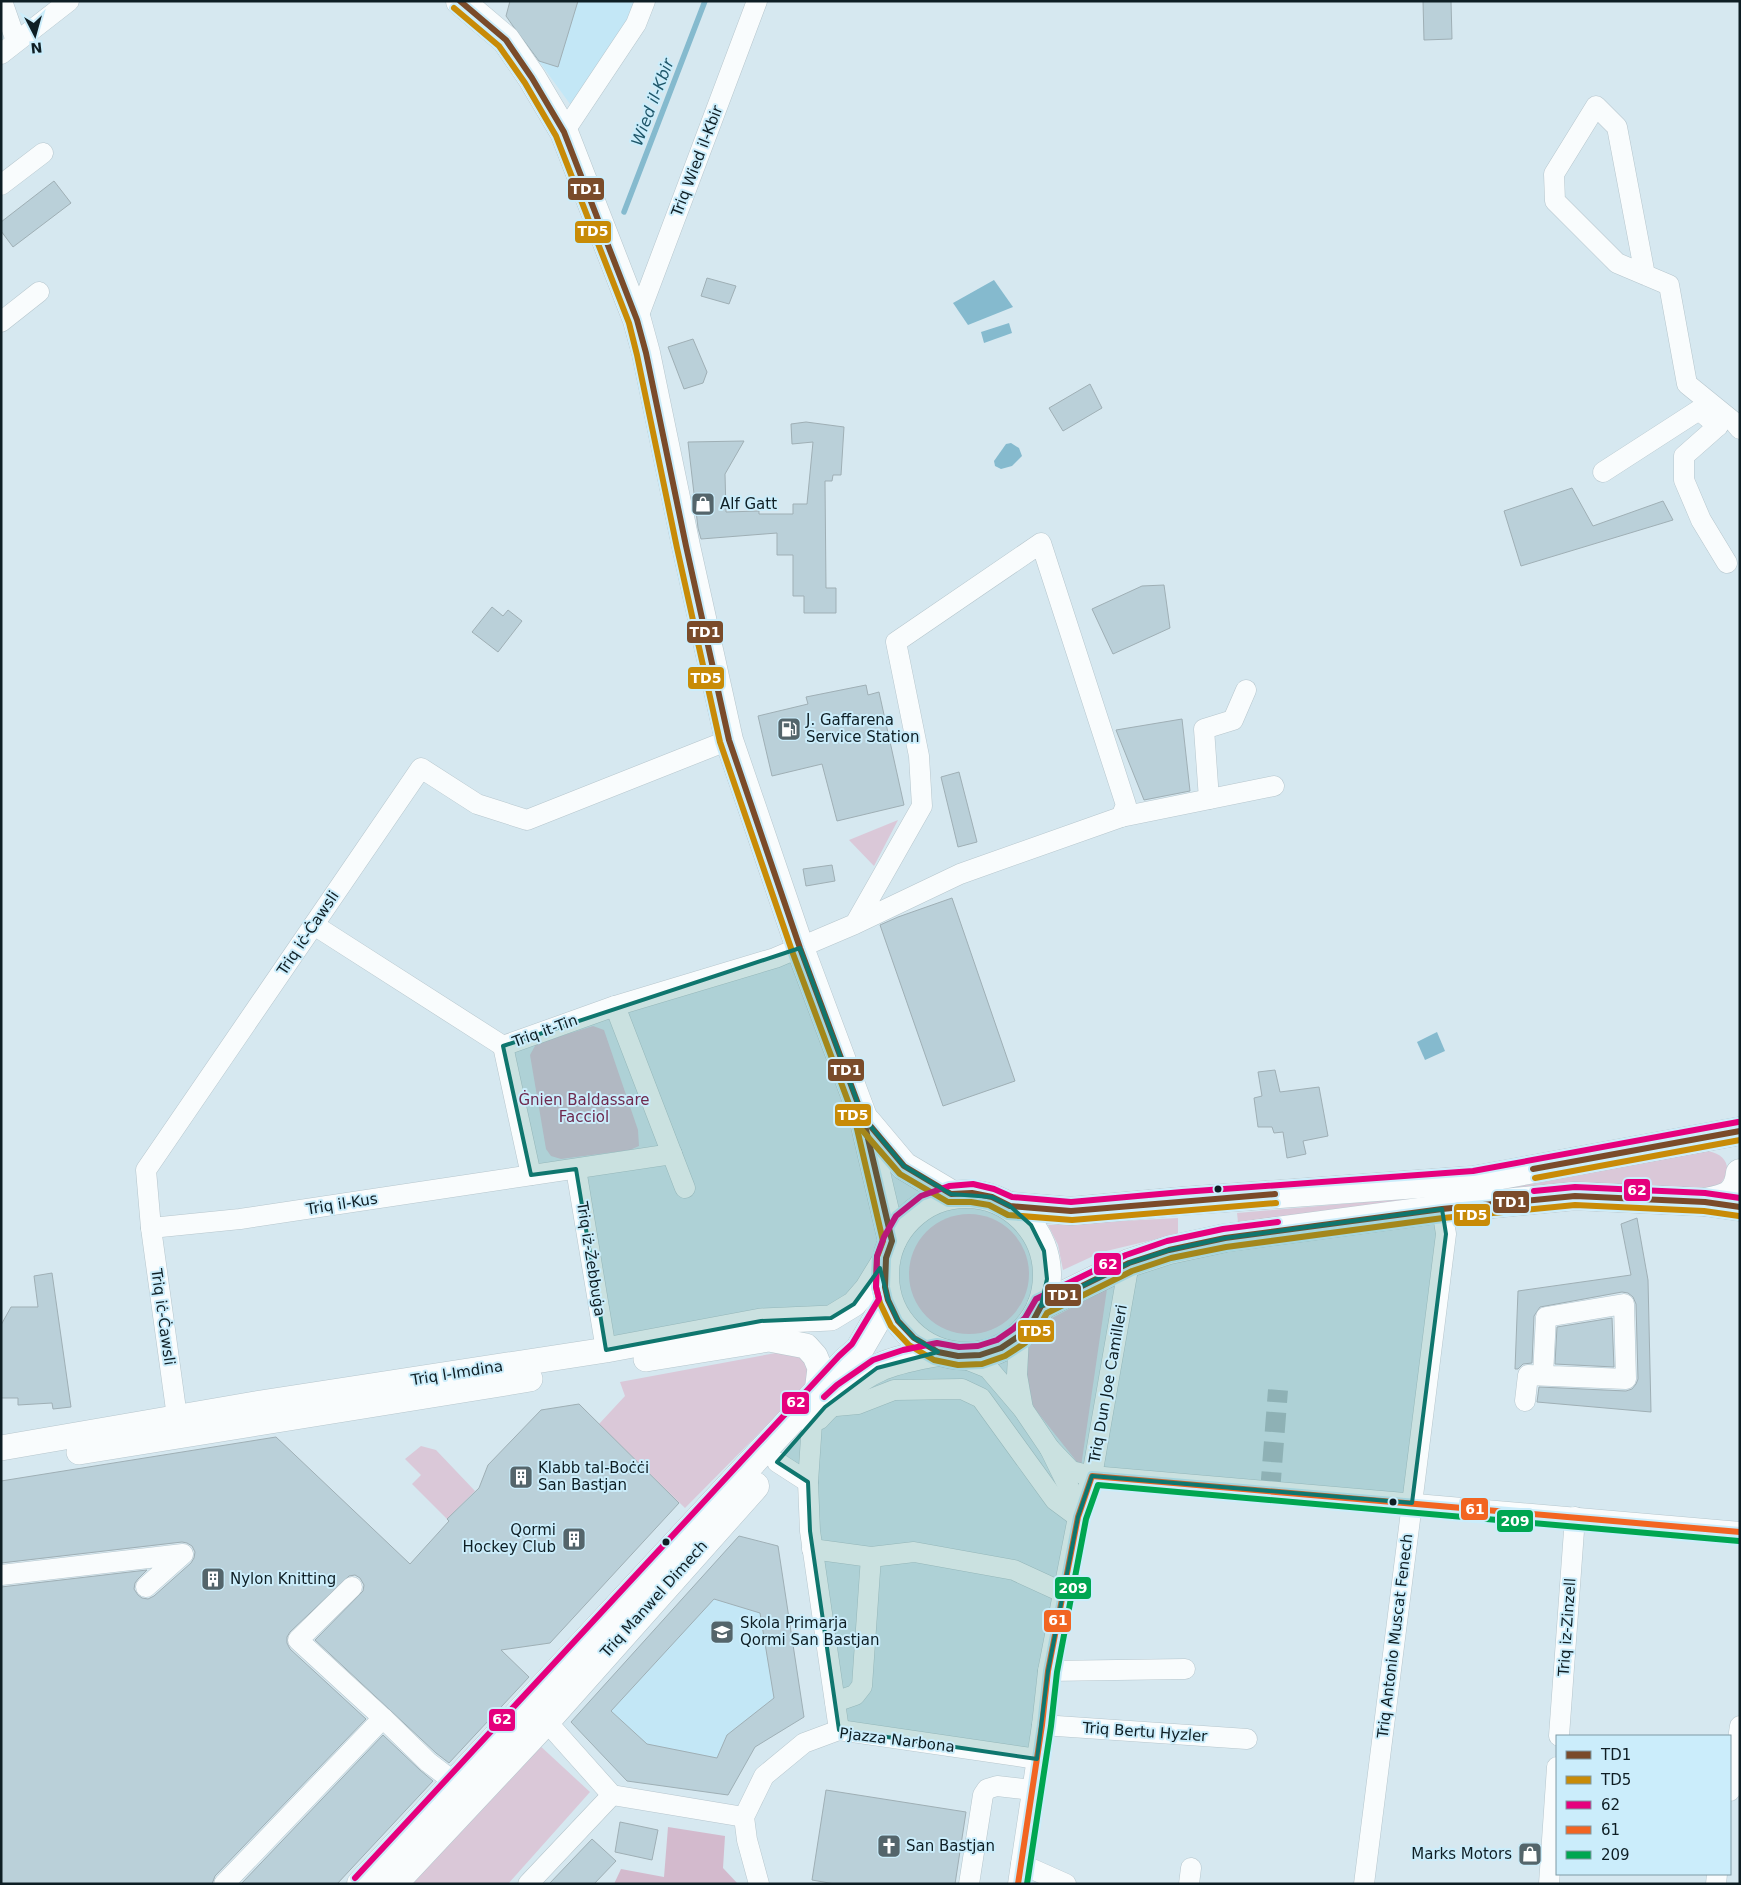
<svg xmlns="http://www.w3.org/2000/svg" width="1741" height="1885" font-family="'DejaVu Sans',sans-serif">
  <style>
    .built { fill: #c3e7f6 }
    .green { fill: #dac8d8 }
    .forest { fill: #d3bacd }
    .water { fill: #85bace }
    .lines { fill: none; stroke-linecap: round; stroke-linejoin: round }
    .stream { stroke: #85bace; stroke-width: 5.5 }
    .building { fill: #bad0d9; stroke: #9fafb5; fill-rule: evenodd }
    .minor-tunnel { stroke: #aec0c7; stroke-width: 20; stroke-dasharray: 20 10; stroke-linecap: butt }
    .minor-casing { stroke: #b6c6cd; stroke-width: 21 }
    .major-casing { stroke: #b6c6cd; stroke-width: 26 }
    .highway-casing { stroke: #b6c6cd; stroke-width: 29 }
    .minor { stroke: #f9fcfd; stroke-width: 20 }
    .major { stroke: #f9fcfd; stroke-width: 25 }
    .highway { stroke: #f9fcfd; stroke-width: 28 }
    .bus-1-casing { stroke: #cbedfb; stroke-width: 10 }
    .bus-2-casing { stroke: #cbedfb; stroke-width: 10 }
    .bus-3-casing { stroke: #cbedfb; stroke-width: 10 }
    .bus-4-casing { stroke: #cbedfb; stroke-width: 10 }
    .bus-5-casing { stroke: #cbedfb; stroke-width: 10 }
    .bus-1 { stroke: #7a4b2a; stroke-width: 6 }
    .bus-2 { stroke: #c88b07; stroke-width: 6 }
    .bus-3 { stroke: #e5007d; stroke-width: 6 }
    .bus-4 { stroke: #f26522; stroke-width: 6 }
    .bus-5 { stroke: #00a651; stroke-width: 6 }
    .marked { fill: #0f766e; fill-opacity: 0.2; stroke: #0f766e; stroke-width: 4; stroke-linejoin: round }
    .bus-dot { fill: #0e1e24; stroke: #cbedfb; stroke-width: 2 }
    .labels { text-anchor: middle; stroke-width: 4; stroke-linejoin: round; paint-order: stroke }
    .street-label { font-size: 15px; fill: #0e1e24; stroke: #cbedfb }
    .poi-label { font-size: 15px; fill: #0e1e24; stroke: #cbedfb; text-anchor: start }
    .park-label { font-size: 15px; fill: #6e294e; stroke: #cbedfb }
    .water-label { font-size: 16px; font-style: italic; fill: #1e5669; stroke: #cbedfb }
    .line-badge { stroke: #cbedfb; stroke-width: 2 }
    .badge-label { font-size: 14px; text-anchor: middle; font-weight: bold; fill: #fff }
  </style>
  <rect width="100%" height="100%" fill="#d6e8f0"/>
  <!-- built -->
  <g class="built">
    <path d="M511,1H636L629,19L582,98L570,104L506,16Z"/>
    <path d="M739,1536L778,1546L804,1717L755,1747L728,1795L627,1781L571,1722Z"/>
  </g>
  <!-- green -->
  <g class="green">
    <path d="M898,820L874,866L849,840Z"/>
    <path d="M593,1026L604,1030L638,1130L639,1146L630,1150L561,1159L551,1156L546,1149L530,1055L536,1044Z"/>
    <path d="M1708,1151C1733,1156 1732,1177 1713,1190L1387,1204L1238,1222L1237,1213L1458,1194L1532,1184Z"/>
    <circle cx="969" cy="1274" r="60"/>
    <path d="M1178,1218V1234L1102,1252L1063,1270L1058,1245L1048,1225Z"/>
    <path d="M1107,1289L1081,1467L1027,1399L1023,1375L1027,1350L1052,1318Z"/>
    <path d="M781,1352L802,1358L810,1371L805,1387L685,1508L599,1424L625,1396L620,1382Z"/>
    <path d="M421,1446L436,1450L475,1491L447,1519L412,1484L421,1475L405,1459Z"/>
    <path d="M537,1743L590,1792L508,1884H410Z"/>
  </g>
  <!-- forest -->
  <path class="forest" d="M668,1827L725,1836L723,1868L738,1884H614L621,1869L664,1877Z"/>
  <!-- water -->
  <g class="water">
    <path d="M994,280L1013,307L968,325L953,303Z"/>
    <path d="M1009,323L1012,333L984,343L981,332Z"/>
    <path d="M1011,443L1019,448L1022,456L1012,466L1001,469L995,466L994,461L1006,444Z"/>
    <path d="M1437,1032L1445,1051L1425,1060L1417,1042Z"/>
  </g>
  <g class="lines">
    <!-- stream -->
    <path class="stream" d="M624,212L705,1"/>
  </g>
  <!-- building -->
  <g class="building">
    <path d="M510,1H578L558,67L539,61L513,26L506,16Z"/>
    <path d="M1423,1H1451L1452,39L1424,40Z"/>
    <path d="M54,181L71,203L13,247L1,231V222Z"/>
    <path d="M707,278L736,286L729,304L701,296Z"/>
    <path d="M693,339L707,372L703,383L684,389L668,347Z"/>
    <path d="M1090,384L1102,408L1063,431L1049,408Z"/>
    <path d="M806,422L844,427L841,475H833L832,481H825L826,588H836V613H804V596H793V555H777V533L701,539L698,528L688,442L744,441L725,474L726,512L759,511V514H793V504H807L813,442L792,444L791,424Z"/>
    <path d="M1572,488L1593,526L1663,501L1673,520L1521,566L1504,511Z"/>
    <path d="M1164,585L1170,628L1113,654L1092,609L1142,586Z"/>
    <path d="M492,607L503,616L508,610L522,621L498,652L472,632Z"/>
    <path d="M866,685L868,695L879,692L904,805L837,821L822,764L772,776L758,716L808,704L806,697Z"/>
    <path d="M1182,719L1190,791L1144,800L1116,730Z"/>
    <path d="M959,772L977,842L958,847L941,777Z"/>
    <path d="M832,865L835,881L806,886L803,869Z"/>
    <path d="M952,898L1015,1081L943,1106L880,925L898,917Z"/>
    <path d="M1275,1070L1280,1092L1319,1087L1328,1136L1303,1141L1306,1154L1287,1158L1283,1132L1274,1133L1272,1127H1258L1254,1098L1262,1096L1258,1072Z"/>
    <path d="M1637,1218L1648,1280L1651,1412L1537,1402L1539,1387L1626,1391L1632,1389L1636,1384L1638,1379L1636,1304L1633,1297L1628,1293L1622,1292L1540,1307L1534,1316L1532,1363L1523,1364L1518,1369H1515L1518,1291L1631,1275L1621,1224Z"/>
    <path d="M52,1273L71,1407L53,1409L52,1403L18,1405V1398H1V1325L11,1307H38L34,1276Z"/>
    <path d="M1612,1318L1614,1367L1555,1364L1557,1327Z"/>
    <path d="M579,1404L679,1503L550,1643L501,1650L529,1677L449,1763L436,1753L315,1640L363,1591L364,1585L360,1578L355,1575L349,1576L290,1632L287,1637V1643L290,1649L366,1719L215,1876L212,1884H1V1587L147,1570L138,1579L135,1583L134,1589L138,1595L142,1598L148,1599L154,1596L191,1563L194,1558L195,1552L192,1546L187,1543L182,1542L1,1563V1481L276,1437L410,1564L449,1521L447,1519L479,1488L488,1465L541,1410Z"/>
    <path d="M739,1536L778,1546L804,1717L755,1747L728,1795L627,1781L571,1722ZM714,1599L760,1613L774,1698L727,1735L717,1758L647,1744L611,1711Z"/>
    <path d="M383,1735L420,1770L433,1781L337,1884H241Z"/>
    <path d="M826,1790L966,1812L955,1884H835L812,1880Z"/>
    <path d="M620,1822L658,1830L652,1860L615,1852Z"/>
    <path d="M592,1839L616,1861L594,1884H549Z"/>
  </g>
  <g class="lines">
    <!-- minor-tunnel -->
    <path class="minor-tunnel" d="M1270,1492L1278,1390"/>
    <!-- minor casing -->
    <g class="minor-casing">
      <g id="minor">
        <path d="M2,1L16,41"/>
        <path d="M1,54L69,1"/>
        <path d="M564,132L636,24L645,1"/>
        <path d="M1,185L43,153"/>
        <path d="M1645,275L1617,127L1596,106L1554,174L1555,201L1617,263L1669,285L1687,384L1735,423L1740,429"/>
        <path d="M637,320L757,1"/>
        <path d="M1,322L39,292"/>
        <path d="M1718,426L1684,456V480L1701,520L1727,563"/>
        <path d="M1603,472L1699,410L1718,426"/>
        <path d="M1209,799L1204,729L1233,720L1246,690"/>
        <path d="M1121,817L1274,786"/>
        <path d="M314,925L503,1046L615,1006L775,958L855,924L960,874L1121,817L1126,805L1041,543L896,642L919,756L922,806L855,924"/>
        <path d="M615,1006L685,1188"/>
        <path d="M503,1046L531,1175"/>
        <path d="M576,1169L606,1350"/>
        <path d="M151,1228L240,1219L672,1154"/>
        <path d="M1019,1336L1017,1375L1023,1409"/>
        <path d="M958,1356L988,1368L1023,1409L1050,1449L1070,1490L1078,1517"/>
        <path d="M1525,1401L1528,1375L1626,1379L1624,1304L1546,1317L1543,1375"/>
        <path d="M825,1407L858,1404L894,1390L962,1389L981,1398L1055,1500L1078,1517"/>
        <path d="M177,1417L151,1228L146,1170L421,768L477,804L527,820L729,740"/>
        <path d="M812,1423L808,1482L810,1531L839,1730"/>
        <path d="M1050,1449L1071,1471L1092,1476L1740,1532"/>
        <path d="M777,1462L808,1482"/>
        <path d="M812,1549L871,1557L914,1552L1014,1570L1064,1593"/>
        <path d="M1,1575L183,1554L146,1587"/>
        <path d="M1048,1671L1185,1669"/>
        <path d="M835,1702L855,1695L862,1686L871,1557"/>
        <path d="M383,1718L428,1762L445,1775L452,1786"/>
        <path d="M546,1721L612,1795L744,1817"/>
        <path d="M1042,1725L1247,1739"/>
        <path d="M1559,1736L1575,1517"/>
        <path d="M1730,1791L1740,1726"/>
        <path d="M1021,1864L1066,1884"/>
        <path d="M224,1884L383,1718L298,1640L352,1587"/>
        <path d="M528,1884L612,1795"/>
        <path d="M759,1884L747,1840L744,1817L764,1776L804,1743L839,1730L1037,1759"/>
        <path d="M969,1884L983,1795L987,1789L997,1786L1033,1790"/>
        <path d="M1018,1884L1042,1725L1048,1671L1078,1517L1092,1476L1129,1263"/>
        <path d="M1189,1884L1191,1868"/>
        <path d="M1364,1884L1446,1234L1442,1209"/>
        <path d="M1549,1884L1557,1767"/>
        <path d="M1716,1884L1717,1874"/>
      </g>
    </g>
    <!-- major casing -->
    <g class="major-casing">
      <g id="major">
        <path d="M646,1359L769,1339L806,1346L815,1356L820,1368L817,1392"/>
        <path d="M1,1448L255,1404L606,1350L761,1321L831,1318L854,1304L867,1289L886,1258"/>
        <path d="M79,1452L530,1379"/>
      </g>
    </g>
    <!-- highway casing -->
    <g class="highway-casing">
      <g id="highway">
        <path d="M460,1L506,40L532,78L564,132L637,320L646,353L686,546L729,740L800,948L863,1117L892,1241"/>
        <path d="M867,1122L904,1166L951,1194"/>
        <circle cx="966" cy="1275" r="81"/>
        <path d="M1705,1202C1725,1198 1737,1197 1740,1173"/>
        <path d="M1010,1206L1071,1211L1183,1201L1474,1180L1740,1131"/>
        <path d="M1041,1306L1129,1263L1169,1250L1225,1238L1442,1209L1575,1196L1705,1202L1740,1207"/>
        <path d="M817,1416C831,1400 859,1376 878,1368C897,1359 918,1356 938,1352"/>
        <path d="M361,1884L845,1362L859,1350L888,1300"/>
        <path d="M393,1884L546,1721L755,1486"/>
      </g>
    </g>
    <!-- minor -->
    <use href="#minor" class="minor"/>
    <!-- major -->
    <use href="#major" class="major"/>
    <!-- highway -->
    <use href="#highway" class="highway"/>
    <!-- bus-1 casing -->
    <g class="bus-1-casing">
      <g id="bus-1">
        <path d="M460,1L506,40L532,78L564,132L637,320L646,353L686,546L729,740L800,948L863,1117L892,1241L886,1258L885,1287L888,1300L898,1321L914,1338L938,1352L958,1356L980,1355L1001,1348L1019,1336L1032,1323L1041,1306L1129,1263L1169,1250L1225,1238L1442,1209L1575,1196L1705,1202L1740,1207"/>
        <path d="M862,1116L904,1166L951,1194L972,1193L992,1197L1010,1206L1071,1211L1275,1194"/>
        <path d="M1533,1169L1740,1131"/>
      </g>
    </g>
    <!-- bus-2 casing -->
    <g class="bus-2-casing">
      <g id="bus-2">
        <path d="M454,8L499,46L525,83L556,136L629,323L637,355L677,548L720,742L792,951L855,1120L883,1241L877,1257L876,1287L880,1303L891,1326L909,1345L934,1360L958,1365L982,1364L1005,1356L1025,1343L1038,1329L1047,1313L1132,1271L1171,1258L1226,1247L1443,1218L1575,1205L1704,1211L1739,1216"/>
        <path d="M855,1122L900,1174L948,1202H971L989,1205L1008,1215L1072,1220L1276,1203"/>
        <path d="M1535,1178L1740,1140"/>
      </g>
    </g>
    <!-- bus-3 casing -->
    <g class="bus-3-casing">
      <g id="bus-3">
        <path d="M1534,1191L1575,1187L1705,1193L1740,1198"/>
        <path d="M824,1397L837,1385L873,1360L903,1350L937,1343L959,1347L978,1346L997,1340L1013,1329L1025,1318L1036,1299L1126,1255L1167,1241L1223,1229L1278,1222"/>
        <path d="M355,1878L839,1356L852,1344L879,1299L876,1287L877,1256L884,1237L896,1216L921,1196L949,1186L973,1184L994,1189L1012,1197L1071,1202L1182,1192L1473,1171L1738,1122"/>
      </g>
    </g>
    <!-- bus-4 casing -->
    <g class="bus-4-casing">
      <path id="bus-4" d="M1018,1884L1042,1725L1048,1671L1078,1517L1092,1476L1740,1532"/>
    </g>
    <!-- bus-5 casing -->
    <g class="bus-5-casing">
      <path id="bus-5" d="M1027,1884L1051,1726L1057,1672L1086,1519L1098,1485L1739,1541"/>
    </g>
    <!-- bus-1 -->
    <use href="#bus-1" class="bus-1"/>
    <!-- bus-2 -->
    <use href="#bus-2" class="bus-2"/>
    <!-- bus-3 -->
    <use href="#bus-3" class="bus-3"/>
    <!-- bus-4 -->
    <use href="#bus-4" class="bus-4"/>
    <!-- bus-5 -->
    <use href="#bus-5" class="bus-5"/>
  </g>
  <!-- marked area -->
  <path class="marked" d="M800,948L863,1117L904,1166L951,1194L992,1197L1010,1206L1031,1225L1044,1251L1047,1279L1041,1306L1129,1263L1169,1250L1225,1238L1442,1209L1446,1234L1412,1503L1092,1476L1078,1517L1048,1671L1037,1759L839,1730L810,1531L808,1482L777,1462L825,1407L877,1368L938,1352L914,1338L898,1321L888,1300L880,1268L854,1304L831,1318L761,1321L606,1350L576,1169L531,1175L503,1046Z"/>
  <!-- icons -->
  <defs>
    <g id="shop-square" transform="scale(1.25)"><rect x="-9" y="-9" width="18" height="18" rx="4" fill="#54656b" stroke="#cbedfb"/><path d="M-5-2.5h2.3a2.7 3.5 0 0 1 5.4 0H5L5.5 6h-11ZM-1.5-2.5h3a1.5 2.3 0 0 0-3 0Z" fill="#fff"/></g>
    <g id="fuel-square" transform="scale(1.25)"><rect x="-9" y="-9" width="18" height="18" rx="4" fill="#54656b" stroke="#cbedfb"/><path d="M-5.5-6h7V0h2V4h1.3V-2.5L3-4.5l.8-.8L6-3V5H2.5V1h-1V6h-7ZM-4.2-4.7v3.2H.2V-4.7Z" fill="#fff"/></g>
    <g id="building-square" transform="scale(1.25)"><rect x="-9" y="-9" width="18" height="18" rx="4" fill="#54656b" stroke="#cbedfb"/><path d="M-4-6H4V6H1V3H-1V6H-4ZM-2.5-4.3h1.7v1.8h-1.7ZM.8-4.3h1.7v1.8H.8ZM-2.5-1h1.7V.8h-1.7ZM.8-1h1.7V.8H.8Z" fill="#fff"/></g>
    <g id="school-square" transform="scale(1.25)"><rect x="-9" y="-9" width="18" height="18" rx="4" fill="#54656b" stroke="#cbedfb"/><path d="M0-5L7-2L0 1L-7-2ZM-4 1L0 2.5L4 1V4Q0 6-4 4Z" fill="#fff"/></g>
    <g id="church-square" transform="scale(1.25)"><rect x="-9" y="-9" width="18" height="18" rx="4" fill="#54656b" stroke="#cbedfb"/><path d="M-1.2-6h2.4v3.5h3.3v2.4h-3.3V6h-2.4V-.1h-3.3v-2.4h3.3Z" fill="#fff"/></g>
  </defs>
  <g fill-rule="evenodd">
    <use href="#shop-square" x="703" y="504"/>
    <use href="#fuel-square" x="789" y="729"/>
    <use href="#building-square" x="521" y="1477"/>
    <use href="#building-square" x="574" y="1539"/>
    <use href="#building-square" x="213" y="1579"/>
    <use href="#school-square" x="722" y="1632"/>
    <use href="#church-square" x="889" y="1846"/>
    <use href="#shop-square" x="1530" y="1854"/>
  </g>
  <!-- markers -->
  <g class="bus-dot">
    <circle cx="1218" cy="1189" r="4.5"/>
    <circle cx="1393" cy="1502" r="4.5"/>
    <circle cx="666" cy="1542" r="4.5"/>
  </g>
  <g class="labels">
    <!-- street labels -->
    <g class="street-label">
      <text transform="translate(697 161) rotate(-69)" y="5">Triq Wied il-Kbir</text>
      <text transform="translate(308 933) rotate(-56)" y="5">Triq iċ-Ċawsli</text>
      <text transform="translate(545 1031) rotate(-20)" y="5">Triq it-Tin</text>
      <text transform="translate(342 1204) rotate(-9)" y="5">Triq il-Kus</text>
      <text transform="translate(591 1259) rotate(81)" y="5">Triq iż-Żebbuġa</text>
      <text transform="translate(163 1317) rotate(82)" y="5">Triq iċ-Ċawsli</text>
      <text transform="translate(457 1373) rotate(-9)" y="5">Triq l-Imdina</text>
      <text transform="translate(1108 1384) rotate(-80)" y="5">Triq Dun Joe Camilleri</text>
      <text transform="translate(654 1599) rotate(-48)" y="5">Triq Manwel Dimech</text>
      <text transform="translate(1567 1627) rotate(-86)" y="5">Triq iz-Zinzell</text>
      <text transform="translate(1395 1636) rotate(-83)" y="5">Triq Antonio Muscat Fenech</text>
      <text transform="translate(1145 1732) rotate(4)" y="5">Triq Bertu Hyzler</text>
      <text transform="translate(897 1740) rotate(7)" y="5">Pjazza Narbona</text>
    </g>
    <!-- poi labels -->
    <g class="poi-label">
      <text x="720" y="509">Alf Gatt</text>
      <text x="806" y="725">J. Gaffarena<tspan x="806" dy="17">Service Station</tspan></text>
      <text x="538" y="1473">Klabb tal-Boċċi<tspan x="538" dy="17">San Bastjan</tspan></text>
      <text x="556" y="1535" text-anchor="end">Qormi<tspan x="556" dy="17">Hockey Club</tspan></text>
      <text x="230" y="1584">Nylon Knitting</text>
      <text x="740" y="1628">Skola Primarja<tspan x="740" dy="17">Qormi San Bastjan</tspan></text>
      <text x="906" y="1851">San Bastjan</text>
      <text x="1512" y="1859" text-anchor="end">Marks Motors</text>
    </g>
    <!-- park labels -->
    <g class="park-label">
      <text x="584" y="1105">Ġnien Baldassare<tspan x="584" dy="17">Facciol</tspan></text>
    </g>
    <!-- water labels -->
    <g class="water-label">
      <text transform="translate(652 102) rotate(-69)" y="6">Wied il-Kbir</text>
    </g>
  </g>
  <g class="line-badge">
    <rect x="567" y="177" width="38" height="24" rx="5" fill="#7a4b2a"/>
    <rect x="574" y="220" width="38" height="24" rx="5" fill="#c88b07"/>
    <rect x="686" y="620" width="38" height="24" rx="5" fill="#7a4b2a"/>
    <rect x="687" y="666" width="38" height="24" rx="5" fill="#c88b07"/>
    <rect x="827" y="1058" width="38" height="24" rx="5" fill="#7a4b2a"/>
    <rect x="834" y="1103" width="38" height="24" rx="5" fill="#c88b07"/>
    <rect x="1623" y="1178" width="28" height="24" rx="5" fill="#e5007d"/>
    <rect x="1492" y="1190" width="38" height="24" rx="5" fill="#7a4b2a"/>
    <rect x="1453" y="1203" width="38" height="24" rx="5" fill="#c88b07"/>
    <rect x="1093" y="1252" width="29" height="24" rx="5" fill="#e5007d"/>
    <rect x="1044" y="1283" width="38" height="24" rx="5" fill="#7a4b2a"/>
    <rect x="1017" y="1319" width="38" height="24" rx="5" fill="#c88b07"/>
    <rect x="781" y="1391" width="29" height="24" rx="5" fill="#e5007d"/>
    <rect x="1460" y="1497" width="29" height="24" rx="5" fill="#f26522"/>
    <rect x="1496" y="1509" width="38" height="24" rx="5" fill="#00a651"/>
    <rect x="1054" y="1576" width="38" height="24" rx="5" fill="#00a651"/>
    <rect x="1043" y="1609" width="29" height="24" rx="5" fill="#f26522"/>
    <rect x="488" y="1708" width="28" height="24" rx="5" fill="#e5007d"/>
  </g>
  <g class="badge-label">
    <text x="586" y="194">TD1</text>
    <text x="593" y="236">TD5</text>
    <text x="705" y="637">TD1</text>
    <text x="706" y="683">TD5</text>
    <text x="846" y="1075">TD1</text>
    <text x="853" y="1120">TD5</text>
    <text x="1637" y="1195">62</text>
    <text x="1511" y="1207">TD1</text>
    <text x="1472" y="1220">TD5</text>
    <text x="1108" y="1269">62</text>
    <text x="1063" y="1300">TD1</text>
    <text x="1036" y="1336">TD5</text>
    <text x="796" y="1407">62</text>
    <text x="1475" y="1514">61</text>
    <text x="1515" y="1526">209</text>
    <text x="1073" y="1593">209</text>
    <text x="1058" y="1625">61</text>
    <text x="502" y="1724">62</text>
  </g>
  <!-- border -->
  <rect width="1741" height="1885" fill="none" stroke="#0e1e24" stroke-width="5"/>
  <!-- legend -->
  <rect x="1556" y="1735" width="175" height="140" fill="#cbedfb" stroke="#7f9aa5"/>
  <rect x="1566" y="1751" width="25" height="8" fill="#7a4b2a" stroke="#7f9aa5"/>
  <text x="1601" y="1760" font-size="15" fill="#0e1e24">TD1</text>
  <rect x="1566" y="1776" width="25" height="8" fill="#c88b07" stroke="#7f9aa5"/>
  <text x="1601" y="1785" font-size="15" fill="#0e1e24">TD5</text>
  <rect x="1566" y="1801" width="25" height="8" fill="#e5007d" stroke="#7f9aa5"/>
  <text x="1601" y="1810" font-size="15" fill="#0e1e24">62</text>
  <rect x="1566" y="1826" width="25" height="8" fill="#f26522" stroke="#7f9aa5"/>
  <text x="1601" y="1835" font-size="15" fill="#0e1e24">61</text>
  <rect x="1566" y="1851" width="25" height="8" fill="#00a651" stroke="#7f9aa5"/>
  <text x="1601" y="1860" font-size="15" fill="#0e1e24">209</text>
  <!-- north arrow -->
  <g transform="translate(35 35) rotate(174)" stroke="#cbedfb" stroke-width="4" paint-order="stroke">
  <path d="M0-4L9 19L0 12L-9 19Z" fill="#0e1e24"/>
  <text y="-8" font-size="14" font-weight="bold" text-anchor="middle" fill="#0e1e24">N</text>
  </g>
</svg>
